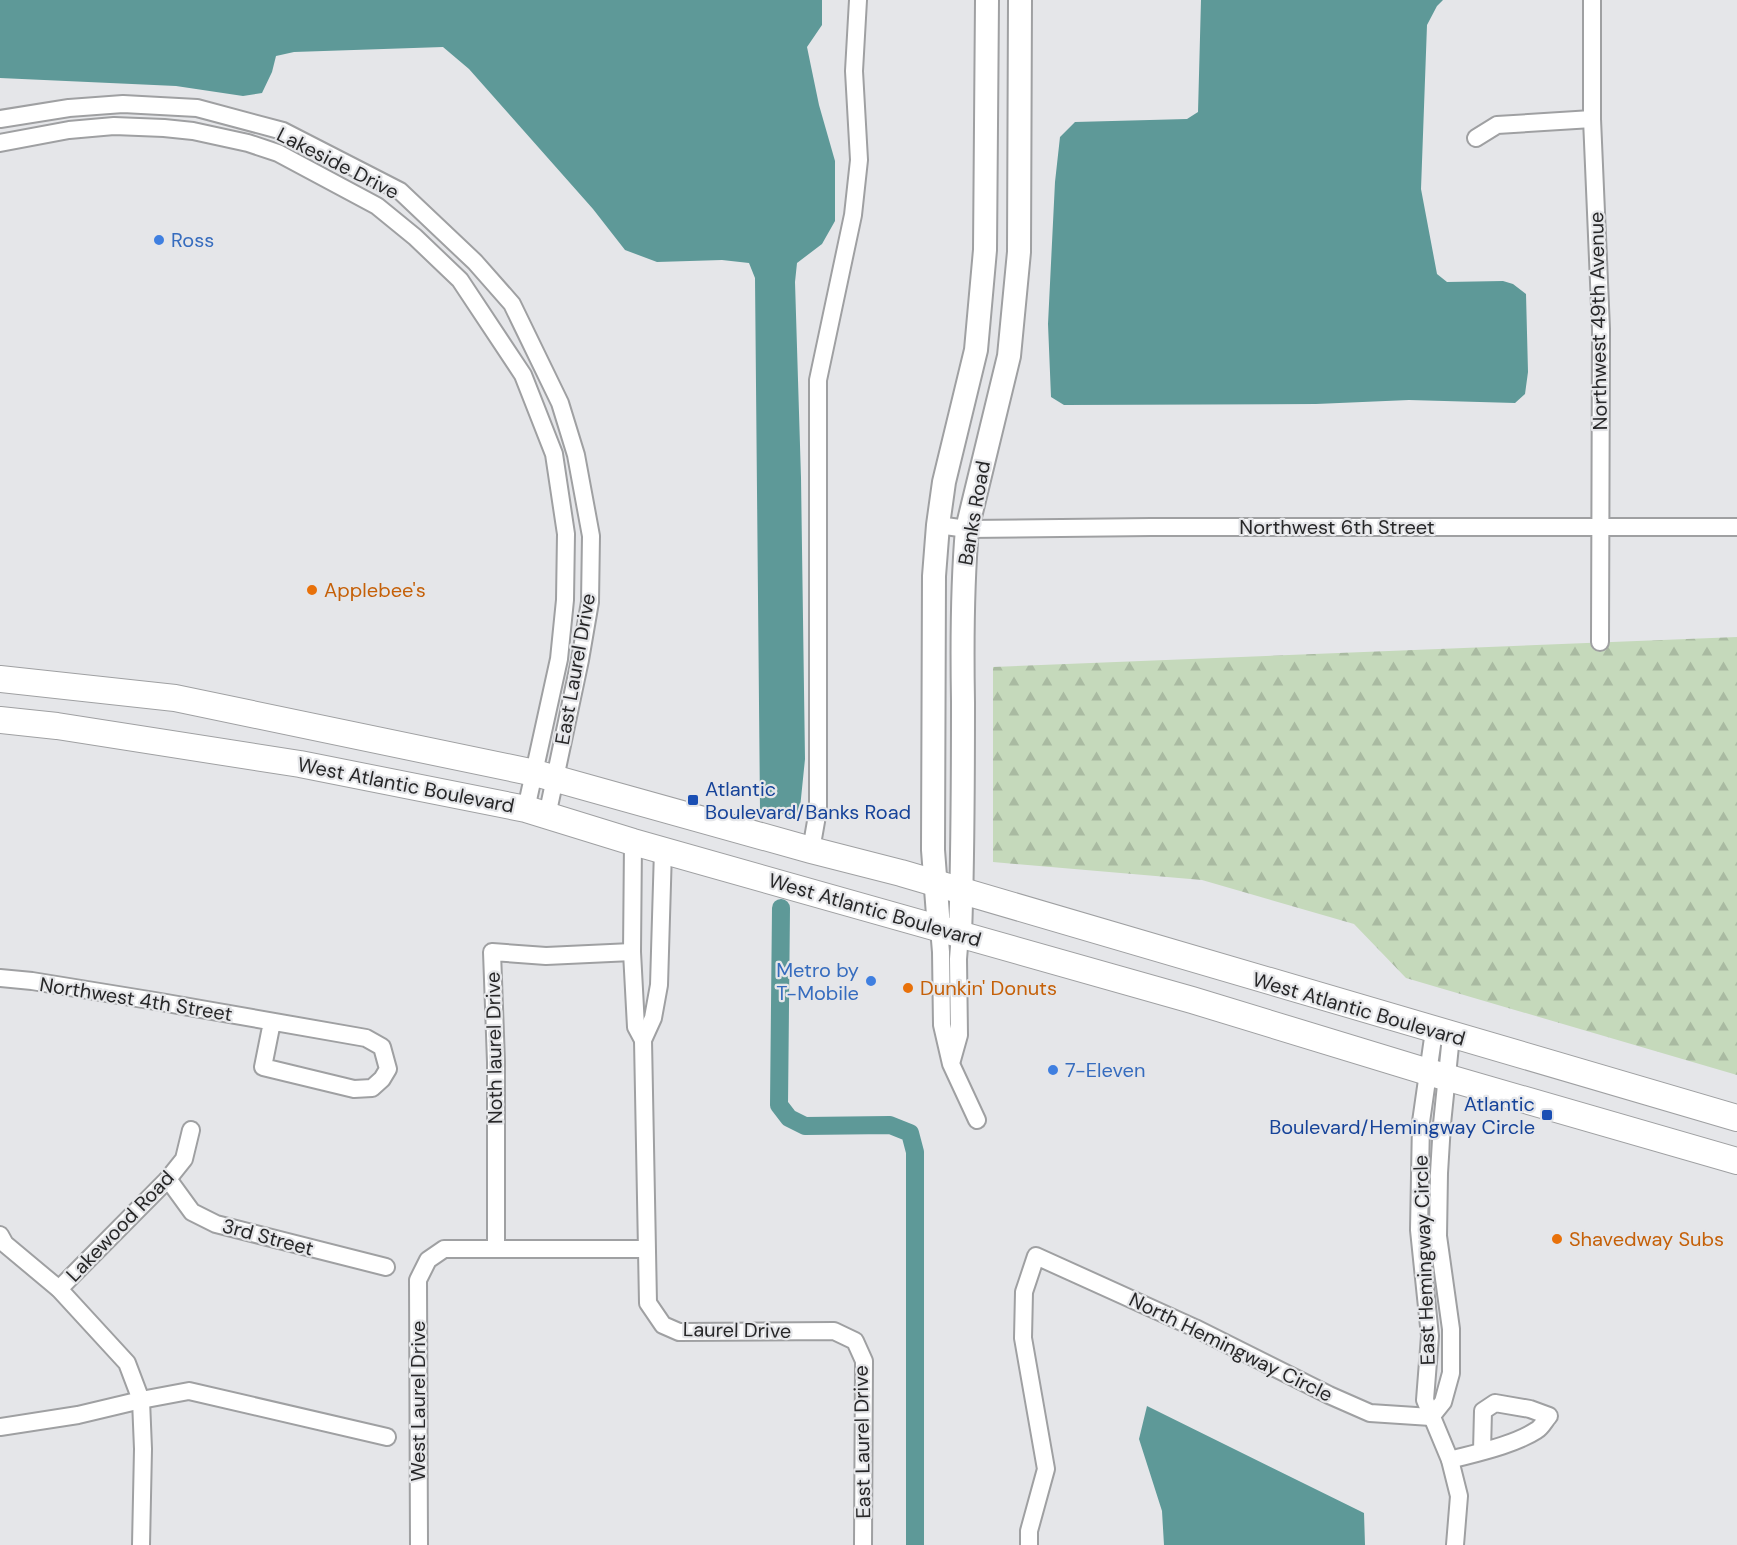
<svg xmlns="http://www.w3.org/2000/svg" width="1737" height="1545" font-family="'DM Sans',sans-serif">
  <style>
    .forest { fill: url(#forest-firs) }
    .water { fill: #5e9998 }
    .lines { fill: none; stroke-linecap: round; stroke-linejoin: round }
    .canal { stroke: #5e9998; stroke-width: 18 }
    .street-casing { stroke: #9fa0a2; stroke-width: 20 }
    .secondary-casing { stroke: #9fa0a2; stroke-width: 26 }
    .primary-casing { stroke: #9fa0a2; stroke-width: 28 }
    .street { stroke: #fff; stroke-width: 16 }
    .secondary { stroke: #fff; stroke-width: 22 }
    .primary { stroke: #fff; stroke-width: 26 }
    .shop-dot { fill: #3f7fe0; stroke: #e5e6e9; stroke-width: 2 }
    .food-dot { fill: #e8710a; stroke: #e5e6e9; stroke-width: 2 }
    .transit-dot { fill: #1a4fb4; stroke: #e5e6e9; stroke-width: 2 }
    .labels { text-anchor: middle; stroke-width: 4.5; stroke-linejoin: round; paint-order: stroke }
    .street-label { font-size: 20px; fill: #272728; stroke: #e5e6e9 }
    .shop-label { font-size: 20px; fill: #366cbe; stroke: #e5e6e9; text-anchor: start }
    .food-label { font-size: 20px; fill: #c56008; stroke: #e5e6e9; text-anchor: start }
    .transit-label { font-size: 20px; fill: #164399; stroke: #e5e6e9; text-anchor: start }
  </style>
  <defs>
    <pattern id="forest-firs" width="22" height="20" patternUnits="userSpaceOnUse" patternTransform="scale(1.5)"><rect width="22" height="20" fill="#c5d9bb"/><path d="M5 1l3.5 6h-7zM16 11l3.5 6h-7z" fill="#a9baa1"/></pattern>
  </defs>
  <rect width="100%" height="100%" fill="#e5e6e9"/>
  <!-- forest -->
  <path class="forest" d="M1737,637V1075L1406,978L1354,924L1202,880L993,862V667Z"/>
  <!-- water -->
  <g class="water">
    <path d="M0,0H822V25L807,47L819,105L835,161V221L822,244L797,263L795,282L801,478L805,759L799,818L760,809L755,278L749,263L722,260L657,262L625,250L593,209L469,69L443,47L294,52L276,56L272,72L262,93L243,96L176,86L0,78Z"/>
    <path d="M1201,0H1443L1437,6L1427,25L1421,189L1437,274L1447,282L1503,281L1513,284L1526,294L1528,372L1525,394L1515,403L1409,400L1316,404L1064,405L1051,397L1048,324L1055,182L1060,137L1075,122L1187,119L1198,112Z"/>
    <path d="M1147,1406L1364,1513L1365,1545H1164L1162,1511L1139,1439Z"/>
  </g>
  <g class="lines">
    <!-- canal -->
    <path class="canal" d="M781,908L779,1105L789,1118L805,1126L890,1125L910,1133L915,1152V1545"/>
    <!-- street casing -->
    <g class="street-casing">
      <g id="street">
        <path d="M1592,0V119L1601,329L1600,642"/>
        <path d="M0,119L69,108L123,104L197,108L283,131L400,191L475,262L512,304L560,403L576,455L591,536L590,602L580,660L547,816"/>
        <path d="M1476,138L1497,125L1592,119"/>
        <path d="M0,143L69,130L114,126L164,128L193,131L248,143L278,153L377,206L415,237L460,280L523,375L554,454L566,534L565,600L559,659L526,809"/>
        <path d="M938,525L967,529L1151,527H1737"/>
        <path d="M633,842L632,952L636,1027L643,1040"/>
        <path d="M663,850L659,985L653,1018L643,1040L648,1303L663,1325L679,1332L834,1331L855,1341L864,1361L863,1545"/>
        <path d="M811,850L818,810V380L853,215L859,160L854,71L858,0"/>
        <path d="M939,928L941,952L942,1025L951,1064L977,1120"/>
        <path d="M0,978L32,981L155,1001L366,1038L382,1047L388,1069L382,1079L372,1088L354,1089L263,1067L272,1022"/>
        <path d="M1434,1031L1421,1122L1419,1230L1430,1336L1425,1400L1450,1460L1459,1496L1455,1545"/>
        <path d="M952,1060L959,1035L958,959L960,934"/>
        <path d="M168,1179L192,1212L216,1224L386,1267"/>
        <path d="M0,1235L5,1244L59,1289L127,1363L141,1400L143,1449L141,1545"/>
        <path d="M496,1249V1062L492,952L546,956L632,952"/>
        <path d="M59,1289L168,1179L184,1159L191,1130"/>
        <path d="M1431,1417L1443,1402L1451,1373V1329L1438,1236L1439,1173L1442,1124L1451,1036"/>
        <path d="M0,1427L78,1415L141,1400L189,1391L387,1437"/>
        <path d="M1450,1460C1476,1453 1514,1445 1537,1430C1542,1427 1545,1420 1549,1416L1530,1409L1495,1403L1483,1411L1482,1451"/>
        <path d="M419,1545L418,1280L428,1260L444,1249H646"/>
        <path d="M1029,1545V1531L1046,1469L1023,1338L1024,1292L1036,1256L1195,1328L1329,1395L1370,1413L1431,1417"/>
      </g>
    </g>
    <!-- secondary casing -->
    <g class="secondary-casing">
      <g id="secondary">
        <path d="M939,928L933,850L934,576L938,525L944,482L976,350L985,250L987,0"/>
        <path d="M960,934C963,857 963,779 963,702C962,644 962,587 967,529L1009,356L1019,252L1020,0"/>
      </g>
    </g>
    <!-- primary casing -->
    <g class="primary-casing">
      <g id="primary">
        <path d="M0,679L175,698L535,773L811,850L901,873L1737,1118"/>
        <path d="M0,720L57,726L300,764L526,809L633,842L1192,1000L1428,1072L1737,1161"/>
      </g>
    </g>
    <!-- street -->
    <use href="#street" class="street"/>
    <!-- secondary -->
    <use href="#secondary" class="secondary"/>
    <!-- primary -->
    <use href="#primary" class="primary"/>
  </g>
  <!-- markers -->
  <g class="shop-dot">
    <circle cx="159" cy="240" r="6"/>
    <circle cx="871" cy="981" r="6"/>
    <circle cx="1053" cy="1070" r="6"/>
  </g>
  <g class="food-dot">
    <circle cx="312" cy="590" r="6"/>
    <circle cx="908" cy="988" r="6"/>
    <circle cx="1557" cy="1239" r="6"/>
  </g>
  <g class="transit-dot">
    <rect x="687" y="794" width="12" height="12" rx="3"/>
    <rect x="1541" y="1109" width="12" height="12" rx="3"/>
  </g>
  <g class="labels">
    <!-- street labels -->
    <g class="street-label">
      <text transform="translate(338 163) rotate(27)" y="7">Lakeside Drive</text>
      <text transform="translate(1598 321) rotate(-91)" y="7">Northwest 49th Avenue</text>
      <text transform="translate(974 513) rotate(-80)" y="7">Banks Road</text>
      <text x="1337" y="534">Northwest 6th Street</text>
      <text transform="translate(575 669) rotate(-80)" y="7">East Laurel Drive</text>
      <text transform="translate(406 785) rotate(11)" y="7">West Atlantic Boulevard</text>
      <text transform="translate(875 910) rotate(16)" y="7">West Atlantic Boulevard</text>
      <text transform="translate(136 999) rotate(9)" y="7">Northwest 4th Street</text>
      <text transform="translate(1359 1009) rotate(16)" y="7">West Atlantic Boulevard</text>
      <text transform="translate(494 1048) rotate(-91)" y="7">Noth laurel Drive</text>
      <text transform="translate(120 1226) rotate(-46)" y="7">Lakewood Road</text>
      <text transform="translate(268 1237) rotate(15)" y="7">3rd Street</text>
      <text transform="translate(1424 1260) rotate(-92)" y="7">East Hemingway Circle</text>
      <text transform="translate(737 1330) rotate(1)" y="7">Laurel Drive</text>
      <text transform="translate(1231 1347) rotate(26)" y="7">North Hemingway Circle</text>
      <text transform="translate(418 1401) rotate(-90)" y="7">West Laurel Drive</text>
      <text transform="translate(862 1442) rotate(-91)" y="7">East Laurel Drive</text>
    </g>
    <!-- shop labels -->
    <g class="shop-label">
      <text x="171" y="247">Ross</text>
      <text x="859" y="977" text-anchor="end">Metro by<tspan x="859" dy="23">T-Mobile</tspan></text>
      <text x="1065" y="1077">7-Eleven</text>
    </g>
    <!-- food labels -->
    <g class="food-label">
      <text x="324" y="597">Applebee's</text>
      <text x="920" y="995">Dunkin' Donuts</text>
      <text x="1569" y="1246">Shavedway Subs</text>
    </g>
    <!-- transit labels -->
    <g class="transit-label">
      <text x="705" y="796">Atlantic<tspan x="705" dy="23">Boulevard/Banks Road</tspan></text>
      <text x="1535" y="1111" text-anchor="end">Atlantic<tspan x="1535" dy="23">Boulevard/Hemingway Circle</tspan></text>
    </g>
  </g>
</svg>
